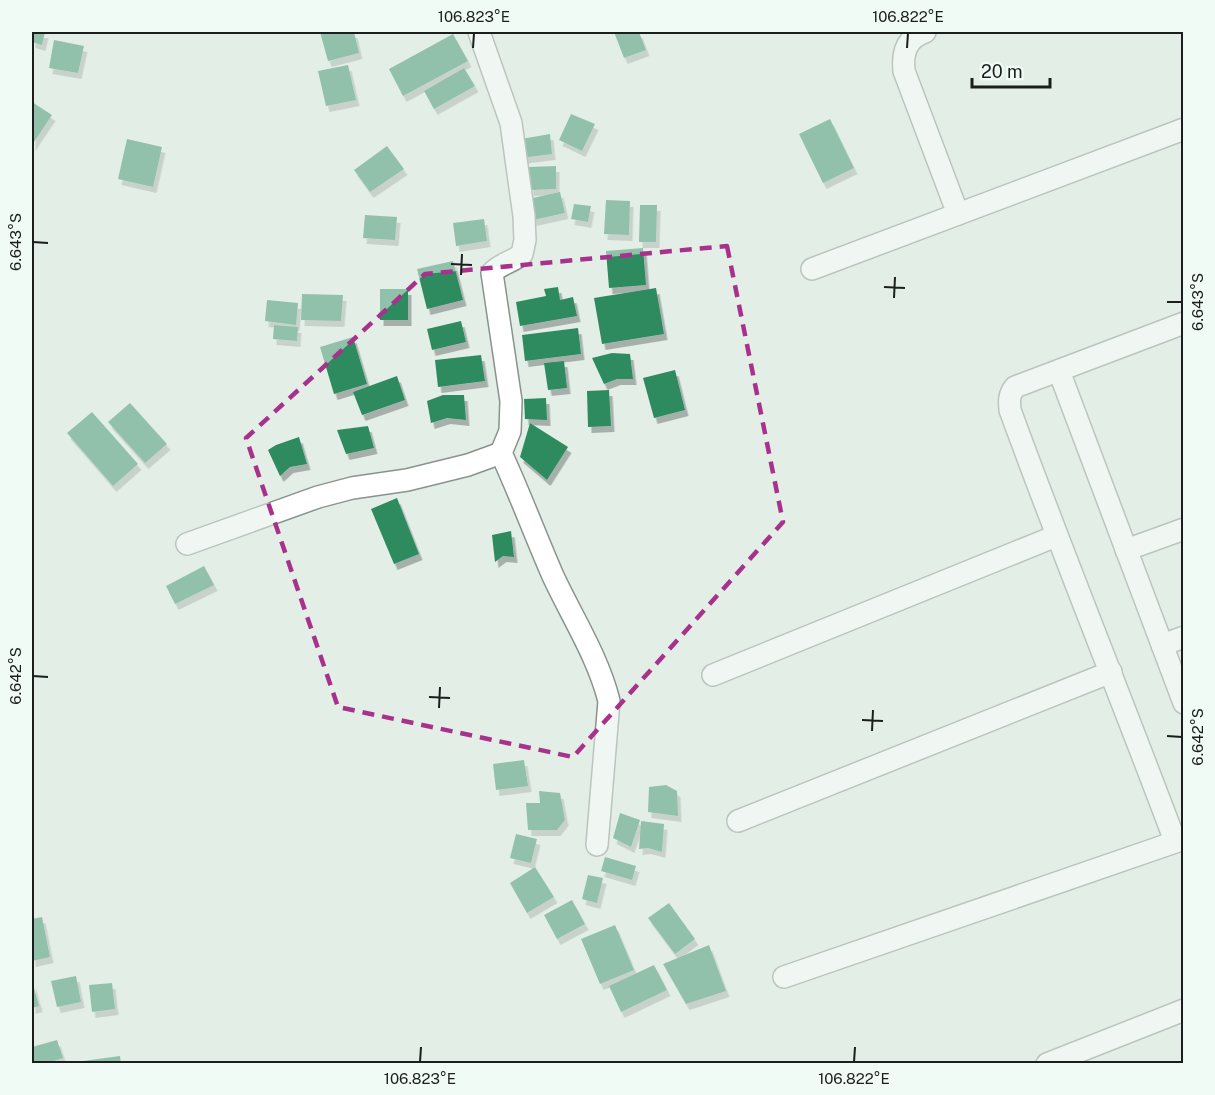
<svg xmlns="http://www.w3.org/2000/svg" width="1215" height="1095" font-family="'Public Sans',sans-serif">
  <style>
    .building { fill: #2f8b60; filter: url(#shadow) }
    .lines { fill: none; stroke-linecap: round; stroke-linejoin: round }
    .minor-casing { stroke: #89938d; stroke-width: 24 }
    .minor { stroke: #fff; stroke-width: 21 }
    .marked { fill: none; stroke: #a8328b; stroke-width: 4.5; stroke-dasharray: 12 8; stroke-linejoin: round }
    .ticks { fill: none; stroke: #1a1e1c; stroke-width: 2 }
    .neatline { fill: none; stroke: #1a1e1c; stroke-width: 2 }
    .ticks-label { font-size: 15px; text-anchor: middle; fill: #1a1e1c }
  </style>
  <defs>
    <filter id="shadow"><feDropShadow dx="3.5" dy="6" stdDeviation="0" flood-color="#0004"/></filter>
  </defs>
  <rect width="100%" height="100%" fill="#e3eee7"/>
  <!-- building -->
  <g class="building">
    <path d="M32,32H45L42,45L32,42Z"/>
    <path d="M320,32H354L359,53L328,61Z"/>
    <path d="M614,32H639L646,50L624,58Z"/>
    <path d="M453,34L468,61L403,96L389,69Z"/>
    <path d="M54,40L84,46L78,73L49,68Z"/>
    <path d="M348,65L356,100L326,106L318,71Z"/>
    <path d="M464,68L475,86L434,109L424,91Z"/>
    <path d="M32,102L52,115L32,145Z"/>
    <path d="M571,114L595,124L582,151L559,140Z"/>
    <path d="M830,119L854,168L823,183L799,134Z"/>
    <path d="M550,134L552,154L520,158L521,139Z"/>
    <path d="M127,139L162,147L153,187L118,179Z"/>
    <path d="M387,146L404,169L370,192L354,170Z"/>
    <path d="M556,166V189L530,190L529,167Z"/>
    <path d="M560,192L565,213L533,220L528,199Z"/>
    <path d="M606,200L630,201L629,235L604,234Z"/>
    <path d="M574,204L591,206L588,222L571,219Z"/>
    <path d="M640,205H657L656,242H639Z"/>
    <path d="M365,215L397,217L395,240L363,238Z"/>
    <path d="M484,219L487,241L456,246L453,223Z"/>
    <path d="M643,248L646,285L609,288L606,251Z"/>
    <path d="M453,261L463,300L427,309L417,269Z"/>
    <path d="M558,287L560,300L573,297L577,316L520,326L516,302L546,296L544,289Z"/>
    <path d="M656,288L664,334L602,344L594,298Z"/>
    <rect x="380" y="289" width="28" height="31"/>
    <path d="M302,294L343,295L341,321L301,320Z"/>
    <path d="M267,300L298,303L296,325L265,321Z"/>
    <path d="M461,321L466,342L432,350L427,329Z"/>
    <path d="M274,325L298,327L297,341L273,339Z"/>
    <path d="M578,328L581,354L525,361L522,335Z"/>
    <path d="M353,337L367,384L334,394L320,347Z"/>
    <path d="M612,353L630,354L633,379H617L604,384L592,358Z"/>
    <path d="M481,355L485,381L438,387L435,360Z"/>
    <path d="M564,361L567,388L548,390L544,363Z"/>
    <path d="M675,370L685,410L654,418L643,378Z"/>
    <path d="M397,376L405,400L362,415L353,392Z"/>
    <path d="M609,390L611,426L588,427L587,391Z"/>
    <path d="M443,395H464L466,420L447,418L431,423L427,401Z"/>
    <path d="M546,398L547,420L525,419L524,399Z"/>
    <path d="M130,403L167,444L145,463L108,422Z"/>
    <path d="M92,412L138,464L113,486L67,433Z"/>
    <path d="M530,423L568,447L547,480L520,457Z"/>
    <path d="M368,426L374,448L346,454L337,430Z"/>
    <path d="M299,437L307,464L290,467L280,476L268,450L276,445Z"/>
    <path d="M397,498L419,554L394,564L371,509Z"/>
    <path d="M511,531L514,557L503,556L495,562L492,535Z"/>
    <path d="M204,566L214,585L175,604L166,586Z"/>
    <path d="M524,760L528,786L496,790L493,764Z"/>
    <path d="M666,785L677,791L678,816L648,812L649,787Z"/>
    <path d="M539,791L560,793L565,820L557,830H528L526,803H540Z"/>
    <path d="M620,813L640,820L631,847L613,838Z"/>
    <path d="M641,821L664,824L662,852L648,848L639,849Z"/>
    <path d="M516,834L537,839L531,863L510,858Z"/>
    <path d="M605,857L636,866L632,880L601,871Z"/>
    <path d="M535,867L554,897L527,913L510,883Z"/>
    <path d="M588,875L603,878L597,903L582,899Z"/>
    <path d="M572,900L585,924L557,939L544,915Z"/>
    <path d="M669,903L695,939L675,954L648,918Z"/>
    <path d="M42,917L50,957L32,961V919Z"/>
    <path d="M615,925L634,970L600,984L581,939Z"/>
    <path d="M709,945L726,991L686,1004L663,964Z"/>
    <path d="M654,965L667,990L621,1012L609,986Z"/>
    <path d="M76,976L81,1002L57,1007L51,981Z"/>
    <path d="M32,981L39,1006L32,1008Z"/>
    <path d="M112,983L115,1009L92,1012L89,985Z"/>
    <path d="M57,1040L63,1058L45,1064H32V1047Z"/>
    <path d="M120,1056L121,1064H83V1061Z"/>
  </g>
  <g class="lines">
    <!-- minor casing -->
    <g class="minor-casing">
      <g id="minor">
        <path d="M479,32L511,123L524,216L525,240L522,254C513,262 499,264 492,273L511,401L510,431L501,453C520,494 535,535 553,576C572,617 598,657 609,701L597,845"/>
        <path d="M925,32C907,38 902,52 904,71L958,214"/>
        <path d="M812,269L1184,129"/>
        <path d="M1059,371L1184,703"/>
        <path d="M187,544L318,497L352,488L407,480L468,465L501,453"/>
        <path d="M1126,550L1184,529"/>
        <path d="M1162,645L1184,637"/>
        <path d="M713,675L1056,536"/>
        <path d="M738,821L1111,672"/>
        <path d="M1175,841C1121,697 1063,555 1010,410C1009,400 1009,395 1015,387L1184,323"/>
        <path d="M784,977L1184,839"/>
        <path d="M1047,1064L1184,1010"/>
      </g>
    </g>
    <!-- minor -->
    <use href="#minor" class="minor"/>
  </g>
  <!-- marked area -->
  <path d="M0 0H1215V1095H0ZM727,246L783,522L573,757L338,707L246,438L425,274Z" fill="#e3eee7" fill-opacity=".55" fill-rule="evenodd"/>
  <path class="marked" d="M727,246L783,522L573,757L338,707L246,438L425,274Z"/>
  <!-- ticks -->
  <path class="ticks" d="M473,48L474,33M907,48L908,33M33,242L48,243M451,264L472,265M461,275L462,254M884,287L905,288M894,298L895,277M1167,302H1182M33,676L48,677M429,697L450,698M439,708L440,687M862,720L883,721M872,731L873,710M1167,736L1182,737M420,1062L421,1047M854,1062L855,1047"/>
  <!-- border -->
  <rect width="1215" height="1095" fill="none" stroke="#f1fbf5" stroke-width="66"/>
  <!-- scale -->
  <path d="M972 78v9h78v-9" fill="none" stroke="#1a1e1c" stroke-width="3"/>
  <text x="981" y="78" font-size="18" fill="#1a1e1c" stroke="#f1fbf5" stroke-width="4.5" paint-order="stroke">20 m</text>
  <rect x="33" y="33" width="1149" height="1029" class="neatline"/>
  <g class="ticks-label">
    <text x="474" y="22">106.823°E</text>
    <text x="908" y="22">106.822°E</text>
    <text transform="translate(16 242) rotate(-90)" y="5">6.643°S</text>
    <text transform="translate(1198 302) rotate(-90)" y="5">6.643°S</text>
    <text transform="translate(16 676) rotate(-90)" y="5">6.642°S</text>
    <text transform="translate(1198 737) rotate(-90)" y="5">6.642°S</text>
    <text x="420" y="1084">106.823°E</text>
    <text x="854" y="1084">106.822°E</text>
  </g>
</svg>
